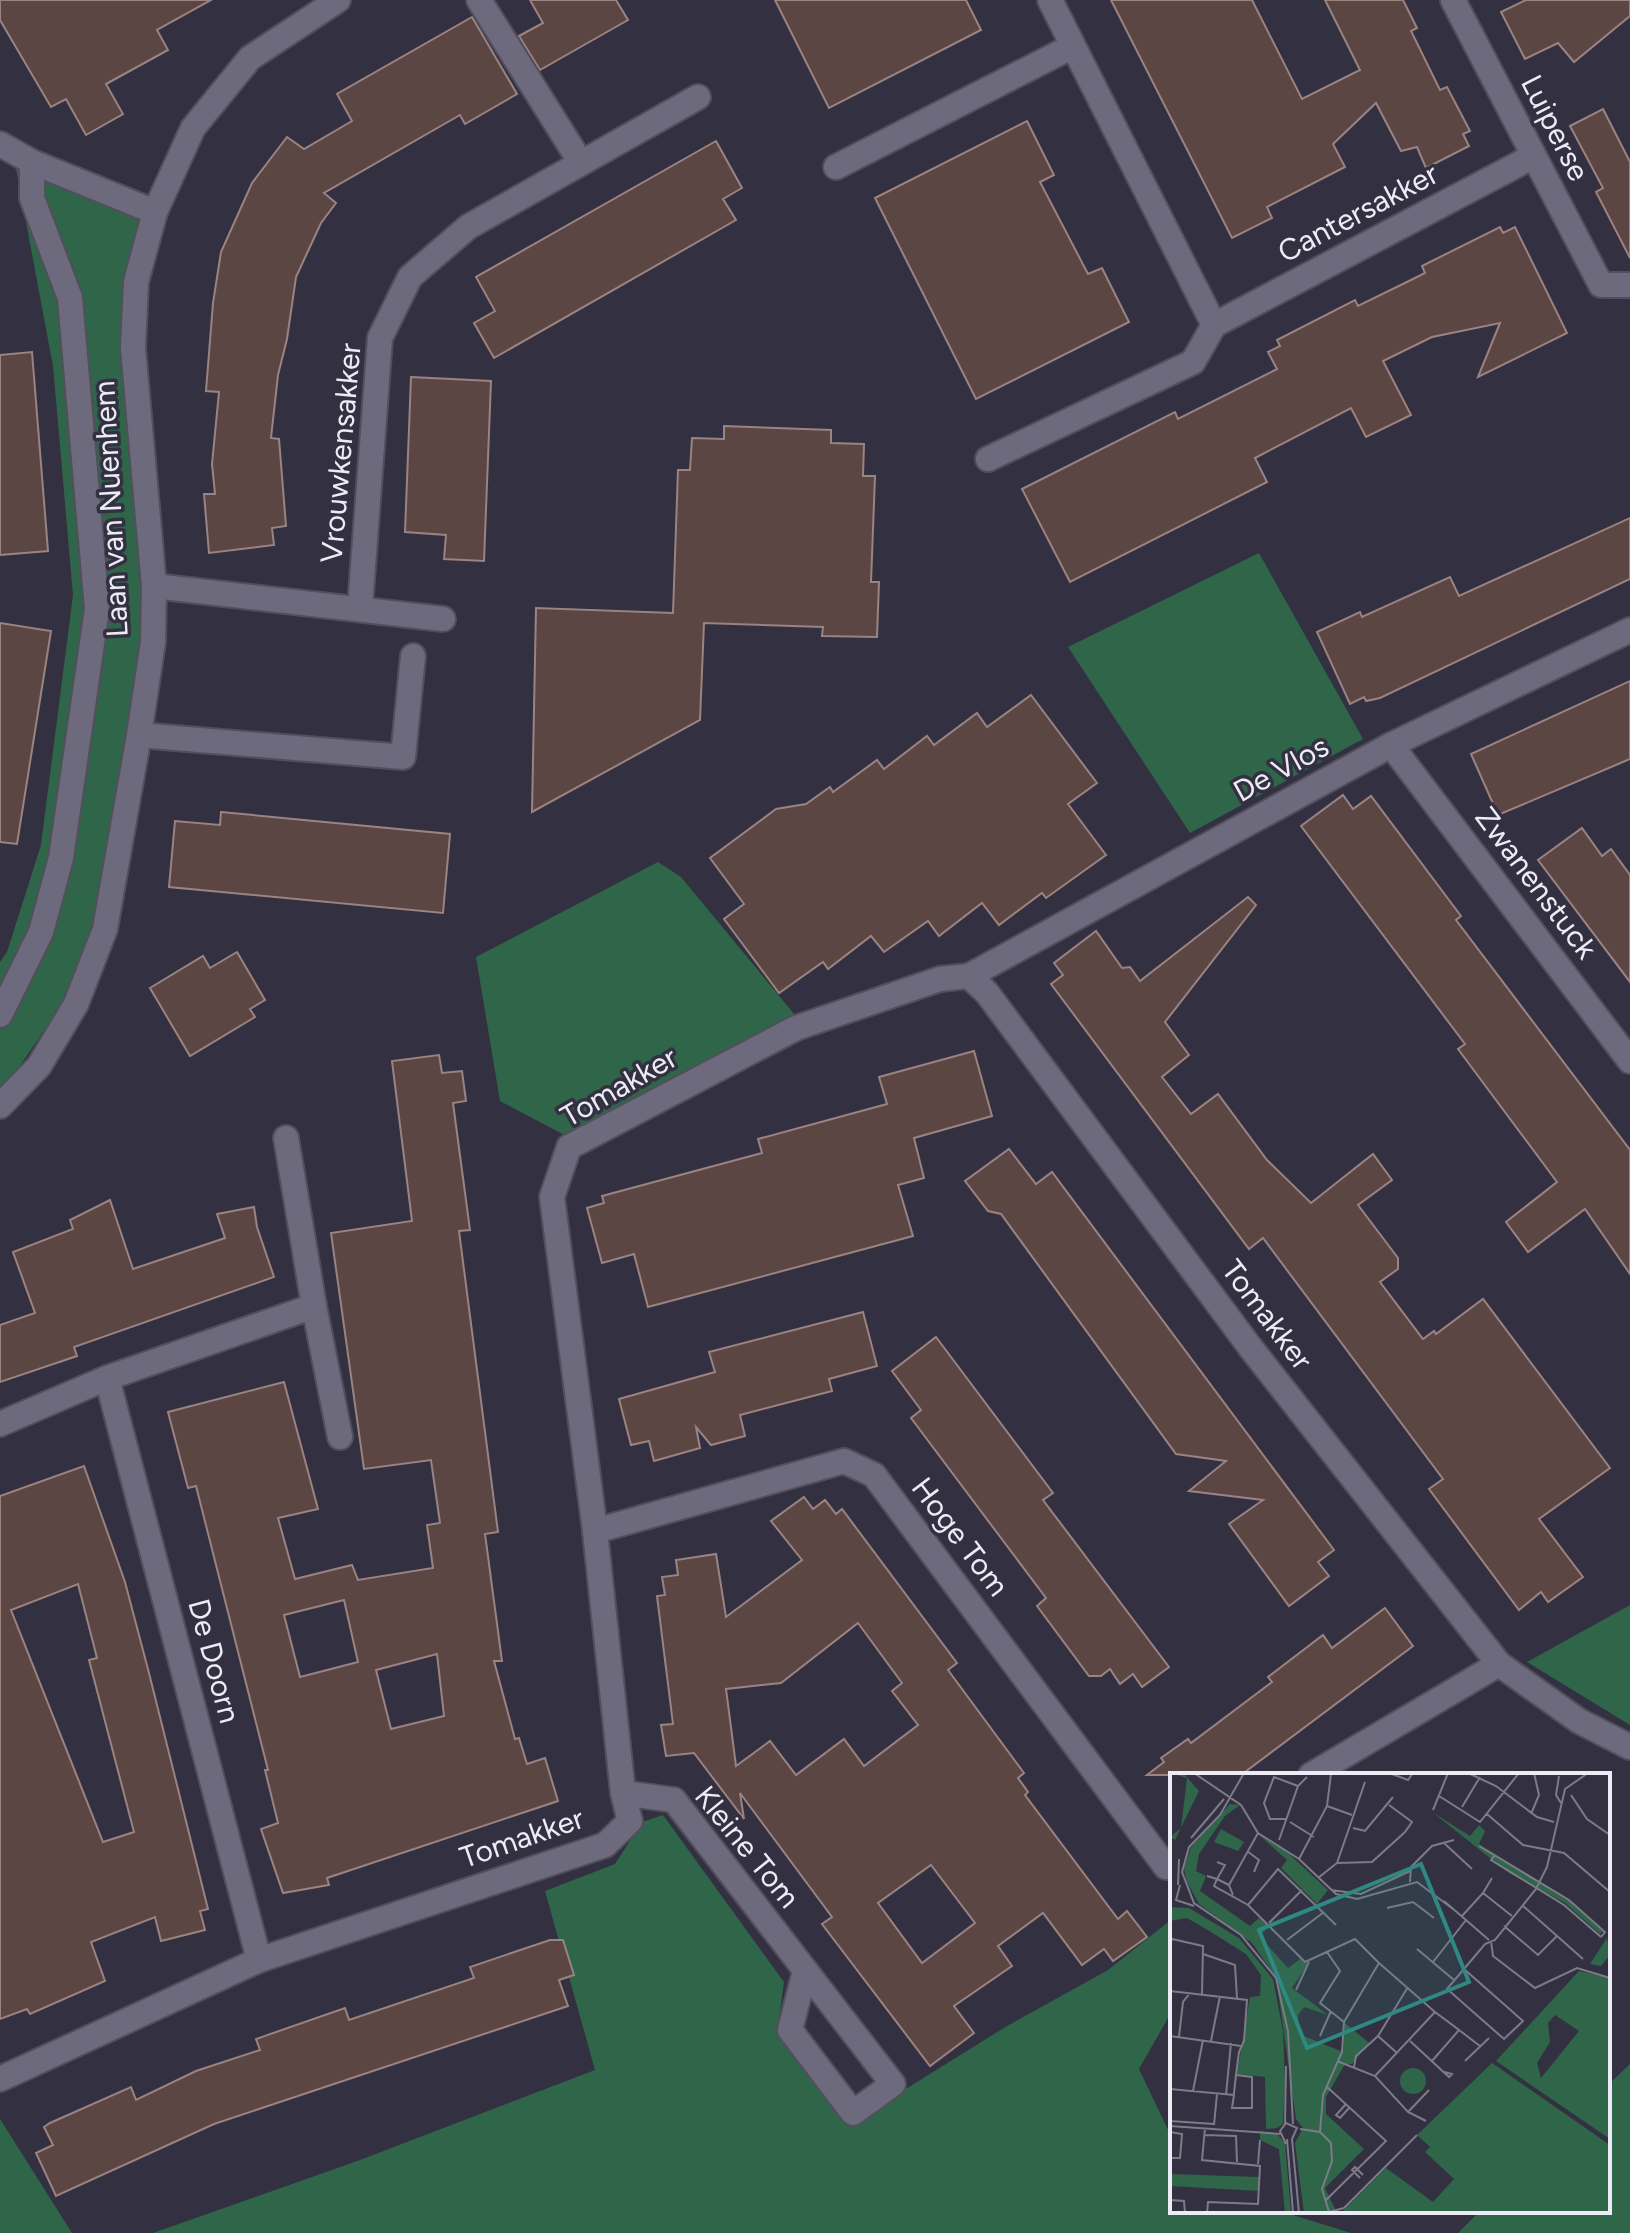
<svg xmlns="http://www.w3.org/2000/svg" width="1630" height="2233" font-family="Figtree,sans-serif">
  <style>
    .green { fill: #2f6549 }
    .building { fill: #5b4644; stroke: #9a8381; stroke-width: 2; fill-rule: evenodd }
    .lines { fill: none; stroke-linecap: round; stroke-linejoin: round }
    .minor-casing { stroke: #524f5d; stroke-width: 28 }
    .minor { stroke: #6c6a7c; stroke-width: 24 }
    .labels { text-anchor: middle; stroke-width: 7; stroke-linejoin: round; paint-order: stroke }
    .street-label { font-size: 30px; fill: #edebf6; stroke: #333141 }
    .inset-road { fill: none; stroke: #7d7b89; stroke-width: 2 }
    .view { fill: #308882; fill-opacity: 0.15; stroke: #308882; stroke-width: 4 }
    .inset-edge { fill: none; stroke: #edebf6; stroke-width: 4 }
  </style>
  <rect width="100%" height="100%" fill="#333141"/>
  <!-- green -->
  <g class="green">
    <path d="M11,142L142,201L130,302L144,632L96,926L58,1010L13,1076L0,1087V962L7,952L41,845L73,595L53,366Z"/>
    <path d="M1259,553L1363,739L1190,833L1068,647Z"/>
    <path d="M658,862L681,877L799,1020L572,1139L500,1101L476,957Z"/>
    <path d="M1630,1605V1725L1527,1662Z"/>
    <path d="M663,1815L784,1982L777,2034L851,2123L1007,2026L1108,1970L1172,1919V2011L1139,2069L1172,2138V2211H1280L1351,2233H153L360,2160L595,2070L545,1891L615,1864L642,1822Z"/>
    <path d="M1630,2064V2233H1458L1480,2211H1608V2085Z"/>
    <path d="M0,2119L72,2233H0Z"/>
  </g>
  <!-- building -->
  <g class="building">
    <path d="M0,0H211L157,30L168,50L106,84L123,114L86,135L66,99L51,107L0,20Z"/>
    <path d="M530,0H616L628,20L540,70L519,36L543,23Z"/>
    <path d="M775,0H966L981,30L829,108Z"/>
    <path d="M1111,0H1252L1302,99L1360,70L1325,0H1403L1417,28L1411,31L1440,90L1447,87L1470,131L1463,134L1469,146L1426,168L1417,147L1401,151L1376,103L1333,144L1345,167L1267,207L1272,218L1232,238Z"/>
    <path d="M1526,0H1630V16L1574,62L1558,43L1525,59L1501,12Z"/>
    <path d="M472,17L517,94L465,124L460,115L324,193L336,203L321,223L296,277L287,339L278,375L271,438L279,439L286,526L272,528L274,545L209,553L204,494H215L212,464L219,392L206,391L213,303L221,252L252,183L287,137L304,149L352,121L337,94Z"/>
    <path d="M1603,109L1630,162V258L1596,192L1603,188L1570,126Z"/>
    <path d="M1027,121L1054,175L1040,182L1088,274L1102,268L1129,322L976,399L875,198Z"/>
    <path d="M716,141L742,188L723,199L736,220L494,358L474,323L495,311L476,277Z"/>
    <path d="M1500,227L1503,233L1515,227L1567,333L1478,377L1500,323L1432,337L1383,361L1411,415L1366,437L1351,408L1255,458L1267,482L1070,582L1022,489L1175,412L1178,419L1277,369L1268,352L1280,346L1277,340L1355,300L1358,306L1413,279L1425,273L1422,266Z"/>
    <path d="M32,352L48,551L0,555V355Z"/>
    <path d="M411,377L491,381L484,561L444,559L446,535L405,532Z"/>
    <path d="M724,426L831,430V443L864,444L863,476H875L871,582H879L877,637L822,636L823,627L704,623L700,720L532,812L536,608L673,613L678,470H690L692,438L724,439Z"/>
    <path d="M1630,518V579L1380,698L1366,701L1364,697L1350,704L1317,632L1360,612L1362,617L1450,577L1459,596Z"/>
    <path d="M0,623L51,631L17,844L0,842Z"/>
    <path d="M1630,681V759L1498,815L1471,754Z"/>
    <path d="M1031,695L1097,783L1068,804L1106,855L1046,898L1042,893L999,925L982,903L939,936L928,921L884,952L871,936L828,969L823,962L779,993L724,919L744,904L710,858L776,809L806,804L830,787L833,792L877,760L884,769L927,736L934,745L977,713L987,727Z"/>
    <path d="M1343,795L1353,809L1371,796L1461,916L1456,920L1630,1150V1274L1585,1209L1528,1252L1506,1222L1557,1182L1458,1049L1465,1044L1301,826Z"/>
    <path d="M221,812L450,834L443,913L169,887L175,821L220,825Z"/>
    <path d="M1582,828L1602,856L1611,849L1630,875V982L1538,860Z"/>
    <path d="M1248,897L1256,905L1165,1022L1189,1055L1162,1077L1191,1114L1218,1094L1267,1160L1311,1203L1373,1154L1392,1180L1358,1205L1398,1258V1269L1380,1282L1423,1339L1434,1331L1436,1334L1483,1299L1610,1468L1539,1519L1583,1577L1548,1602L1541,1592L1519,1610L1429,1489L1443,1479L1263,1238L1249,1249L1051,984L1063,975L1054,963L1096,931L1122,968L1130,967L1140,981Z"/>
    <path d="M237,952L265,1000L250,1009L255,1017L190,1056L150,988L203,956L210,968Z"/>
    <path d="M974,1051L992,1116L914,1138L924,1178L898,1185L913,1236L648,1307L634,1254L602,1263L587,1208L604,1203L602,1196L762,1153L758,1139L887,1104L879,1077Z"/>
    <path d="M439,1055L442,1073L462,1071L466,1101L453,1103L470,1230L459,1231L498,1532L485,1534L502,1661H494L515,1739L519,1738L527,1764L545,1758L558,1801L327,1878L329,1885L283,1893L261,1829L278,1823L265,1770H268L196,1486L188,1488L168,1412L284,1382L318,1509L278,1518L295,1579L352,1565L358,1580L433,1568L427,1525L440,1523L431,1460L364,1469L331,1233L412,1221L392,1061ZM344,1600L358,1662L300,1677L284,1615ZM437,1654L444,1716L391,1729L376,1670Z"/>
    <path d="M1009,1149L1036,1184L1052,1172L1334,1550L1318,1562L1329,1576L1289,1606L1229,1524L1263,1500L1189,1491L1226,1461L1176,1454L1001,1214L988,1211L965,1181Z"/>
    <path d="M110,1200L133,1269L225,1238L217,1214L254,1207L257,1227L274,1277L74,1347L77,1356L0,1382V1325L35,1313L13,1252L73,1229L70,1220Z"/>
    <path d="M863,1312L877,1366L829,1379L832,1391L740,1415L745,1436L711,1445L696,1427L700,1448L654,1461L649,1441L631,1445L619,1399L715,1372L709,1352Z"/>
    <path d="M936,1337L1053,1493L1043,1500L1169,1667L1142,1687L1133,1674L1120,1684L1110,1669L1101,1676H1089L1037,1606L1046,1598L911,1418L921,1410L892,1371Z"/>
    <path d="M84,1466L125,1582L149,1673L208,1909L200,1911L205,1930L161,1941L155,1917L91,1942L105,1981L30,2014L27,2009L0,2019V1496ZM78,1584L97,1658L89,1660L134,1832L103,1842L11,1610Z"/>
    <path d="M804,1497L813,1509L825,1500L836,1514L842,1509L957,1663L948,1670L1024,1773L1018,1778L1028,1792L1025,1795L1118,1919L1127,1911L1147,1937L1113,1961L1104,1949L1082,1965L1043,1913L998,1946L1012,1966L954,2006L974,2033L930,2066L822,1924L832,1917L740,1793L744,1819L694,1753L666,1756L661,1725L673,1724L657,1596L665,1595L662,1577L678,1575L676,1560L716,1554L726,1617L802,1560L771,1521ZM858,1623L902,1683L892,1691L918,1725L864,1766L844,1739L796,1775L770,1741L736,1766L726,1689L781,1683ZM931,1865L975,1923L922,1963L878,1903Z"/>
    <path d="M1385,1608L1413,1646L1241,1775H1147L1164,1762L1161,1758L1188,1739L1191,1743L1272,1682L1268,1677L1323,1635L1332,1648Z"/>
    <path d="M550,1940H563L574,1975L559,1980L568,2006L214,2124L56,2196L36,2153L53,2145L44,2127L50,2123L131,2087L136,2100L196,2071L260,2050L256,2039L345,2008L349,2020L474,1978L470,1967Z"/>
  </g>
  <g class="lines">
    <!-- minor casing -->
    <g class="minor-casing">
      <g id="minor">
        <path d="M479,0L581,163"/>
        <path d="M1050,0L1214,325"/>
        <path d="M1453,0L1601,285H1630"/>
        <path d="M0,144L32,162L155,212"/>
        <path d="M836,167L1073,46"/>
        <path d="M988,459L1193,362L1214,325L1532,157"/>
        <path d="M154,586L443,619"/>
        <path d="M360,607L380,338L410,277L468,227L698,97"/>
        <path d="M139,735L403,757L413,656"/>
        <path d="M1391,745L1630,1061"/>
        <path d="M969,976L1391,745L1630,630"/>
        <path d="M0,1015L41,932L61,858L97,609L70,298L32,198V162"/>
        <path d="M0,1106L39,1066L76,1004L105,929L139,735L153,642L154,586L133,348L136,282L155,212L193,128L250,58L338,0"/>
        <path d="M286,1138L314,1306L340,1437"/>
        <path d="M107,1378L259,1960"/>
        <path d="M0,1424L107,1378L314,1306"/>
        <path d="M595,1531L844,1461L874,1475L1166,1867H1172"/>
        <path d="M1311,1775L1499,1664"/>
        <path d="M623,1793L674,1800L893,2084L853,2113L790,2030L805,1971"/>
        <path d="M0,2079L259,1960L605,1845L630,1821L623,1793L595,1531L552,1197L569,1147L796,1028L940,979L969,976L987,993L1250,1347L1499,1664L1579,1721L1630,1747"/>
      </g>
    </g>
    <!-- minor -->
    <use href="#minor" class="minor"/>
  </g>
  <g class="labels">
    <!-- street labels -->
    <g class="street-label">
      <text transform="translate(1555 128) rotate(63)" y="10">Luiperse</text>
      <text transform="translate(1358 213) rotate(-28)" y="10">Cantersakker</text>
      <text transform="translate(341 453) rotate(-85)" y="10">Vrouwkensakker</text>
      <text transform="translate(111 509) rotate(-93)" y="10">Laan van Nuenhem</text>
      <text transform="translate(1281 769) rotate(-29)" y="10">De Vlos</text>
      <text transform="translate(1536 883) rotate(53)" y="10">Zwanenstuck</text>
      <text transform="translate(619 1087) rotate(-30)" y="10">Tomakker</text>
      <text transform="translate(1267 1315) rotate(53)" y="10">Tomakker</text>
      <text transform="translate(960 1537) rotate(53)" y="10">Hoge Tom</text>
      <text transform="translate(214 1661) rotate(75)" y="10">De Doorn</text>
      <text transform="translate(522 1838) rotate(-19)" y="10">Tomakker</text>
      <text transform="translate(747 1847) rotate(51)" y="10">Kleine Tom</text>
    </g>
  </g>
  <!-- overview -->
  <g transform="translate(1170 1773)">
    <rect width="440" height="440" fill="#333141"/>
    <path d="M0,0L14,1L29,18L5,67L0,64L11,55L17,5ZM60,31L70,32L55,43L29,81L26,98L36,103L30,118L80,153L89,145L98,153L90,164L118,195L130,186L138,191L122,215L158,242L134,234L128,242L129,261L173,279L175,250L199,270L182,291H175L156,324V341L194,376L155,415L167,440H134L125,370L133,355L126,346L106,204L82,170L29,131L17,109L14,96L21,74ZM262,39L300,63L309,52L315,58L309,71L398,126L433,158L430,161L395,130L339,100ZM51,56L74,69L68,78L44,69ZM89,62L117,79L158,117L147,131L111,95L117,87ZM0,134L19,135L69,165L103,206L113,258L115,307L113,351L107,355L96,356L95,304L67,301L80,224L90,223L91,202L76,181L36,156L17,145L0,148ZM437,165L440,182L431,193L420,191ZM409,198L440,205V366L326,288ZM385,242L409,258L371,305L367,290L380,269L378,250ZM322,290L440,372V440H171L216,395L263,429L284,406L255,379L260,374L247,362ZM230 308a13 13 0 1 1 26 0a13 13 0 1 1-26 0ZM90,358L108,362L115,370L121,440H115L109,376L90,367ZM0,401L89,404V418L0,413Z" fill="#2f6549" fill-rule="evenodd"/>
    <path class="inset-road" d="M24,0L71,32L88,60L129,86L166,121L187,126L247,109L287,139M74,0L50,42L19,74L12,99L24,130L71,162L106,205L118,258L123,351M219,0L238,7L243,0M298,0L326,13L367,44L384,49M389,3L386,22L391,30M401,22L417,46L440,62M269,23L310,49L349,0M157,33L182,42M292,34L310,4M263,37L278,0M317,41L353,72L394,80L440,119M361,41L369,22L364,0M116,46H100L94,30L104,4L128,13M120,49L144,64M183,55L195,58L223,24M21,65L54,26M109,67L128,13L137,4M274,70L302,96M309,73L399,127L435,159L431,164M77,78L89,87L84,99M325,82L321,87L394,132L431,164M129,86L157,33L161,1M47,89L55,92L47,106L59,112M167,90L202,89L235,59L242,49L219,32M37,103L47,106L44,113L78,132L135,189L185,166L209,190L174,249L172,279L153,322L150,359M148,105L167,90L195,9M322,105L313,120L342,143M240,109L241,94L262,73L284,67M8,112L9,86M10,112L6,127L24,133M161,117L191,121L240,98M63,122L59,112L88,60M274,128L319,167M78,132L108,96L166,152M352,132L413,186M217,135L243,129L264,145M292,143L313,120M99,150L132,117M334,153L368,182L387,163M117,167L154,139M321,168L323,183L365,215L407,195L440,205M0,171L2,166L33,173L32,221M247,176L284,207M157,179L170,198L150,230L174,249M33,181L65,192L67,225M263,189L296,147M294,196L353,248L334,266L277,216L315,171L325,167L366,116L377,94L395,16L418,0M126,217L139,189M0,218L77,227L74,268L69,279L66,302L64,320V322L62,335H82V304L66,302M289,257L310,273M0,263L71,273M150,263L161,238M208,263L227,280M9,264L13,229L20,220M41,268L50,223M240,268L279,304L282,301L274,299M167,288L205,303L238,339L256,348M262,288L289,257L265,239M295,288L319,265M184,294L186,283L208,263L238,214M205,303L265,239L209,190M0,316L64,322M23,318L33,267M56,322L61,270M176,331L166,342L170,345L180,334M238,339L259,317M0,348L44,351M115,351L116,293M44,352L47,321M0,353L111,361M35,355L32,387L90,393L88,431L38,429L37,440M130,356L150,359L161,370L162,388L152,416L159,439M0,359L12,361L10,385H0M34,362L66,363L67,389M117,366L123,440M122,366L129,440M116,371L110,358L116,350L127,355L122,366M88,391L90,367M190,405L182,397L185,394L193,402M0,427L14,428L15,440M155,428L216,368L156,313M159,439L174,435L247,362"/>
    <path class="view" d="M251,91L299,209L137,275L89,157Z"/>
    <rect width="440" height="440" class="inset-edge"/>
  </g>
</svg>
